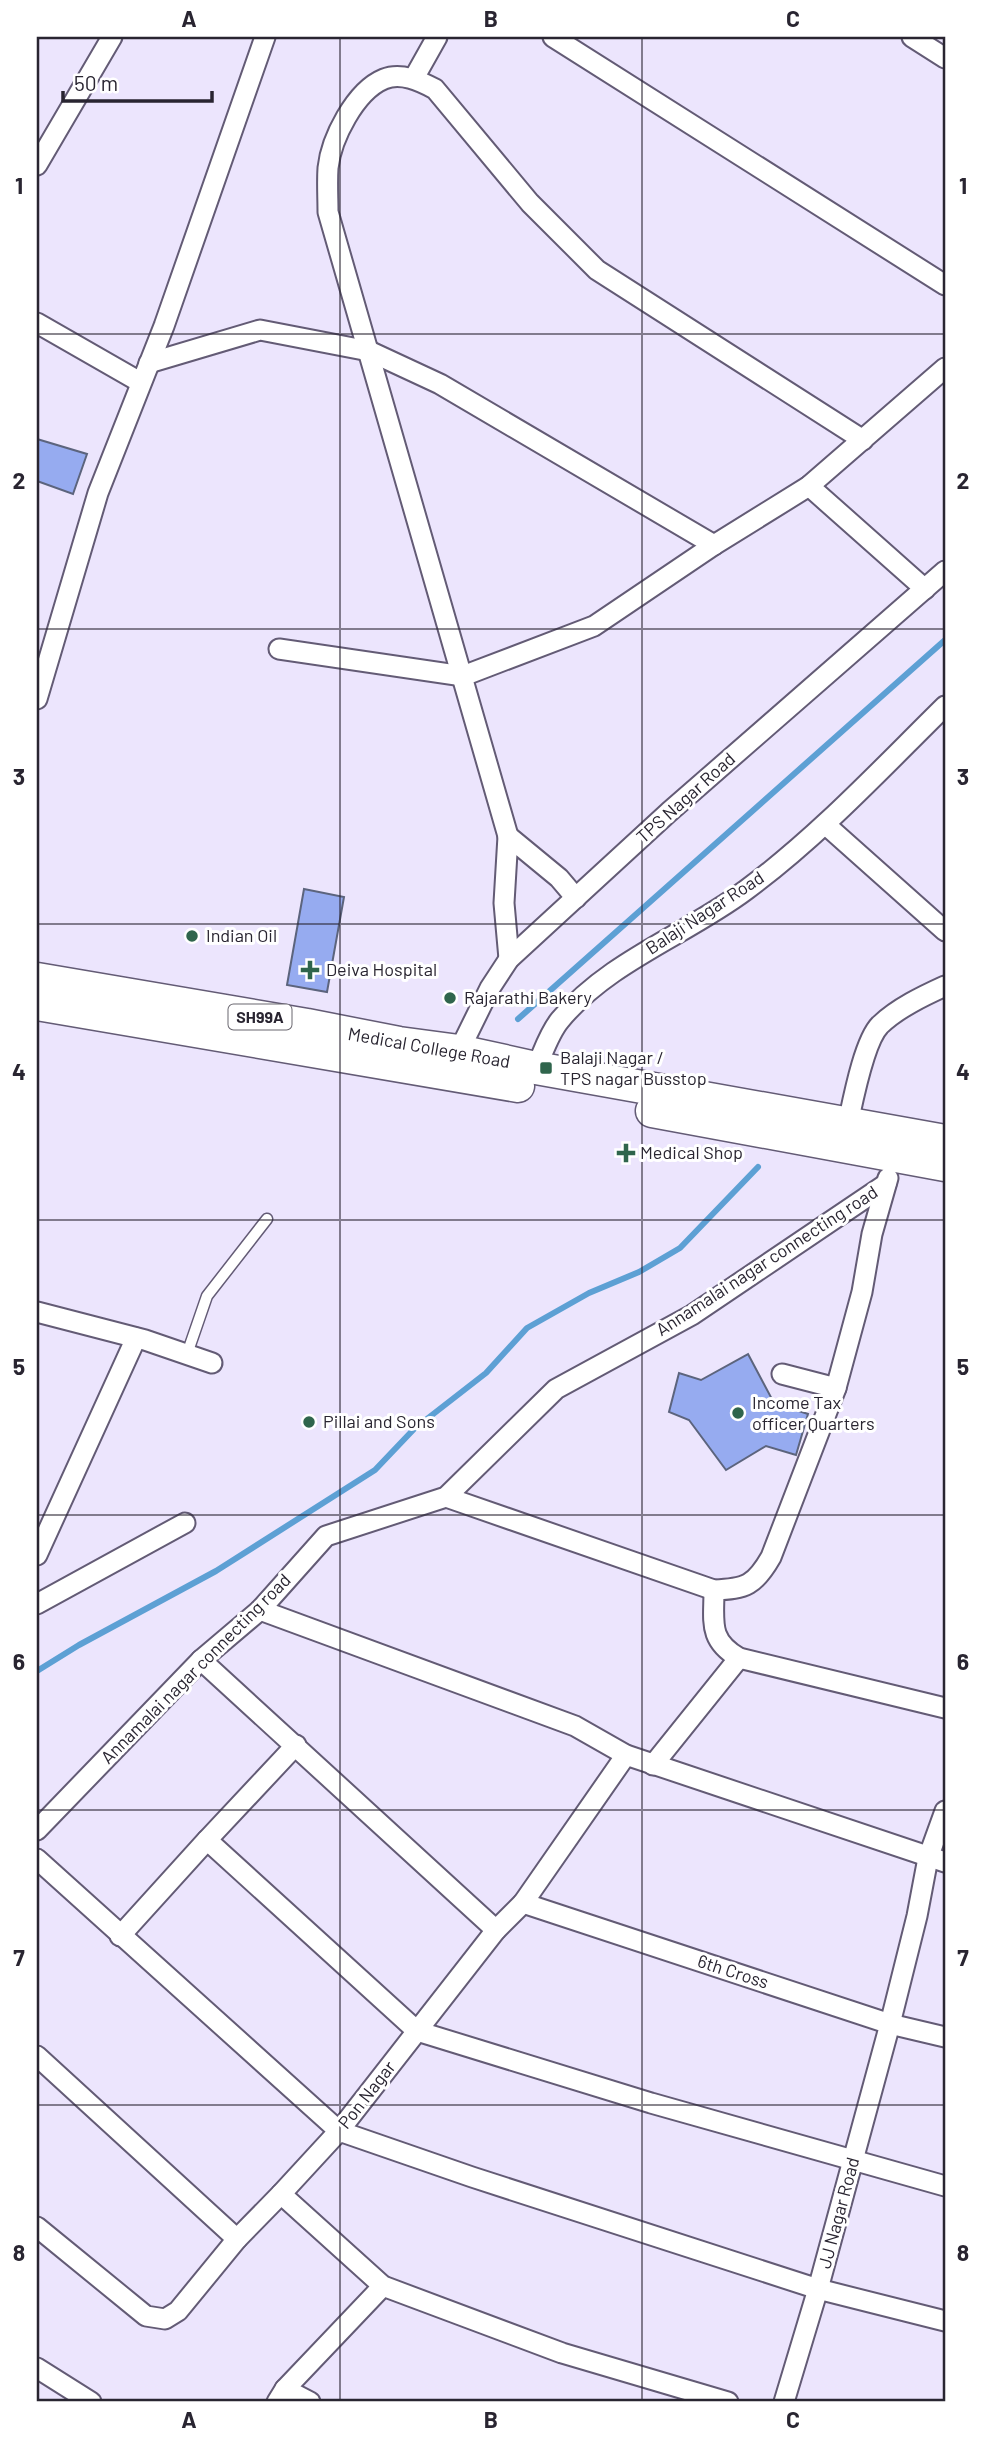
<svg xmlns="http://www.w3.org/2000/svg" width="982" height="2439" font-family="Barlow,sans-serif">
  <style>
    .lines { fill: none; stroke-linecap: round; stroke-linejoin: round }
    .stream { stroke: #5da0d4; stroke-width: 6 }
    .building { fill: #96abf0; stroke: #5c647d; stroke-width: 2 }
    .service-casing { stroke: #635b75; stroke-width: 13 }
    .minor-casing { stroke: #635b75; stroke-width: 23 }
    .primary-casing { stroke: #635b75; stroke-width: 35 }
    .service { stroke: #fff; stroke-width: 10 }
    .minor { stroke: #fff; stroke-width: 19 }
    .primary { stroke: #fff; stroke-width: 32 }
    .grid { fill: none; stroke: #292531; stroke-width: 2; stroke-opacity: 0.55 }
    .poi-dot { fill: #2f654c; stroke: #fff; stroke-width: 2.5 }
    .labels { text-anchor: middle; stroke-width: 6; stroke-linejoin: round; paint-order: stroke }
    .shield { fill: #fff; stroke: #69666f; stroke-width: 2 }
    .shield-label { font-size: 16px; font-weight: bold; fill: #292531 }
    .street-label { font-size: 18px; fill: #292531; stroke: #fff }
    .poi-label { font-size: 18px; fill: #292531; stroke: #fff; text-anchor: start }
    .neatline { fill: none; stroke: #292531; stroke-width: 2.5 }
    .grid-label { font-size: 23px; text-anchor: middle; font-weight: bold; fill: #292531 }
  </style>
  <rect width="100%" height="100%" fill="#ece5fd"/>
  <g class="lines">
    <!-- stream -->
    <g class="stream">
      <path d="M518,1019L945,640"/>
      <path d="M37,1671L79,1645L216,1571L375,1470L414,1429L486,1373L527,1328L589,1293L639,1272L680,1248L758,1167"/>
    </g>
  </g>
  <!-- building -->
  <g class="building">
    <path d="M37,439L87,454L73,494L37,481Z"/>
    <path d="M304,889L344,897L327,992L287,985Z"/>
    <path d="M748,1354L774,1403L808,1414L796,1455L766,1446L726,1470L689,1420L669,1412L679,1373L701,1380Z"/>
  </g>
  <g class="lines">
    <!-- service casing -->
    <g class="service-casing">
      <path id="service" d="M187,1354L207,1296L267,1219"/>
    </g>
    <!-- minor casing -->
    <g class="minor-casing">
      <g id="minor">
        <path d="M553,37L945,285"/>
        <path d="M912,37L945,58"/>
        <path d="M414,78L437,37"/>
        <path d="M37,165L112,37"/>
        <path d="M37,323L140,382"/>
        <path d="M149,363L260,330L369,351L440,384L714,545"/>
        <path d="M809,486L925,589"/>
        <path d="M279,649L463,676L594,626L714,545L809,486L945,368"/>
        <path d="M37,699L98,493L164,326L265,37"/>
        <path d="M826,825L945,931"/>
        <path d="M508,836L328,212C328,198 327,183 328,168C331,139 355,91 384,79C401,72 420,81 435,89L530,203L597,270L863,440"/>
        <path d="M509,959L504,903L508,836L559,878L576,898"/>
        <path d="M458,1061L459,1051L490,988L509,959L669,812L945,571"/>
        <path d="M536,1068C543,1053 549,1033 560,1020C609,961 686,935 746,890C819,836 881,769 945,706"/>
        <path d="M848,1123C853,1100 864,1041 880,1025C898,1008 923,996 945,986"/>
        <path d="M37,1312L145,1340L212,1363"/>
        <path d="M782,1374L836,1388L862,1292L872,1234L888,1178"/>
        <path d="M446,1497L714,1590C746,1589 755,1585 771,1557L836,1388"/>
        <path d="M37,1555L136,1338"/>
        <path d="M714,1590C714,1622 708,1640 739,1658L945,1708"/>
        <path d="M37,1604L185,1523"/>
        <path d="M260,1610L575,1726L626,1755L945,1862"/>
        <path d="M201,1660L496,1930"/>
        <path d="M626,1755L523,1903L496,1930L339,2131L281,2194L383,2286L562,2353L728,2402"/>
        <path d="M653,1765L739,1658"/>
        <path d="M37,1830L201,1660L260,1610L326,1536L446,1497L556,1389L692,1315L886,1184"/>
        <path d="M207,1840L296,1745"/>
        <path d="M37,1859L339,2131L472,2177L818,2289L945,2321"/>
        <path d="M523,1903L890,2024L945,2037"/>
        <path d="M120,1936L207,1840L417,2031L651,2103L945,2186"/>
        <path d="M37,2056L237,2239"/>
        <path d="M37,2227L146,2316L165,2319L178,2311L237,2239L281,2194"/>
        <path d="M37,2368L91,2402"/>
        <path d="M285,2389L310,2402"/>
        <path d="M277,2402L285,2389L383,2286"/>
        <path d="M784,2402L818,2289L890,2024L917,1916L928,1858L945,1811"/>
      </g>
    </g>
    <!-- primary casing -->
    <g class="primary-casing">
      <g id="primary">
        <path d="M37,979L307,1025L399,1043L459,1051L536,1068L945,1141"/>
        <path d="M37,1004L518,1086"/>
        <path d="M652,1111L945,1165"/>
      </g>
    </g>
    <!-- service -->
    <use href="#service" class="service"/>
    <!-- minor -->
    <use href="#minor" class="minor"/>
    <!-- primary -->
    <use href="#primary" class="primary"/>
  </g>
  <!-- grid -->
  <path class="grid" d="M340,37V2402M642,37V2402M37,334H945M37,629H945M37,924H945M37,1220H945M37,1515H945M37,1810H945M37,2105H945"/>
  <!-- markers -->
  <g class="poi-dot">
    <circle cx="192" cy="936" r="7"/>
    <path d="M306.5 959.5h7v7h7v7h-7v7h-7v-7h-7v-7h7z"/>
    <circle cx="450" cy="998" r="7"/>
    <rect x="539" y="1061" width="14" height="14" rx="3.5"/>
    <path d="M622.5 1142.5h7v7h7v7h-7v7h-7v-7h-7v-7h7z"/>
    <circle cx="738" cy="1413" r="7"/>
    <circle cx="309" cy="1422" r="7"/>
  </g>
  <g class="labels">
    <!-- shield labels -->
    <rect class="shield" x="228.5" y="1004.5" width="63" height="25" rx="5"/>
    <g class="shield-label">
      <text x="260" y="1023">SH99A</text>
    </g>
    <!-- street labels -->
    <g class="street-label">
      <text transform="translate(686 798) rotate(-42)" y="6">TPS Nagar Road</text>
      <text transform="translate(705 913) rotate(-33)" y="6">Balaji Nagar Road</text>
      <text transform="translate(429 1048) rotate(10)" y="6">Medical College Road</text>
      <text transform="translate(767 1261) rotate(-33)" y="6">Annamalai nagar connecting road</text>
      <text transform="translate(196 1669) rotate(-45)" y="6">Annamalai nagar connecting road</text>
      <text transform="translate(733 1972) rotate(18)" y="6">6th Cross</text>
      <text transform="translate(367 2095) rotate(-52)" y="6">Pon Nagar</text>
      <text transform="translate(839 2213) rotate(-75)" y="6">JJ Nagar Road</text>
    </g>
    <!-- poi labels -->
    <g class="poi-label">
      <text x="206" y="942">Indian Oil</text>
      <text x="326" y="976">Deiva Hospital</text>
      <text x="464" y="1004">Rajarathi Bakery</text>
      <text x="560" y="1064">Balaji Nagar /<tspan x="560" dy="21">TPS nagar Busstop</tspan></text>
      <text x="640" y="1159">Medical Shop</text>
      <text x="752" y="1409">Income Tax<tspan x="752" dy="21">officer Quarters</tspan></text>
      <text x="323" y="1428">Pillai and Sons</text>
    </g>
  </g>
  <!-- border -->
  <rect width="982" height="2439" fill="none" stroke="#ffffff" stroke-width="77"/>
  <!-- scale -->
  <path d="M63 91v10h149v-10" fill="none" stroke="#292531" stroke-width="3.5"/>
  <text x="74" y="91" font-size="21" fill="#292531" stroke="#ffffff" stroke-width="5" paint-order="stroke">50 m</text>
  <rect x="38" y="38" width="906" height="2362" class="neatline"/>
  <g class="grid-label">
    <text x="189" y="27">A</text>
    <text x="491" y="27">B</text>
    <text x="793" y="27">C</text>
    <text x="19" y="194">1</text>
    <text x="963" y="194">1</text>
    <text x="19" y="489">2</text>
    <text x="963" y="489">2</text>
    <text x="19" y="785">3</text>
    <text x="963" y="785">3</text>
    <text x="19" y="1080">4</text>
    <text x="963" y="1080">4</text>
    <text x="19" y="1375">5</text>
    <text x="963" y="1375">5</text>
    <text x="19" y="1670">6</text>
    <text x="963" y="1670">6</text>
    <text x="19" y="1966">7</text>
    <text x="963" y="1966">7</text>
    <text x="19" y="2261">8</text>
    <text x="963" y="2261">8</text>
    <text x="189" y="2428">A</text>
    <text x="491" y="2428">B</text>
    <text x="793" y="2428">C</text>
  </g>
</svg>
